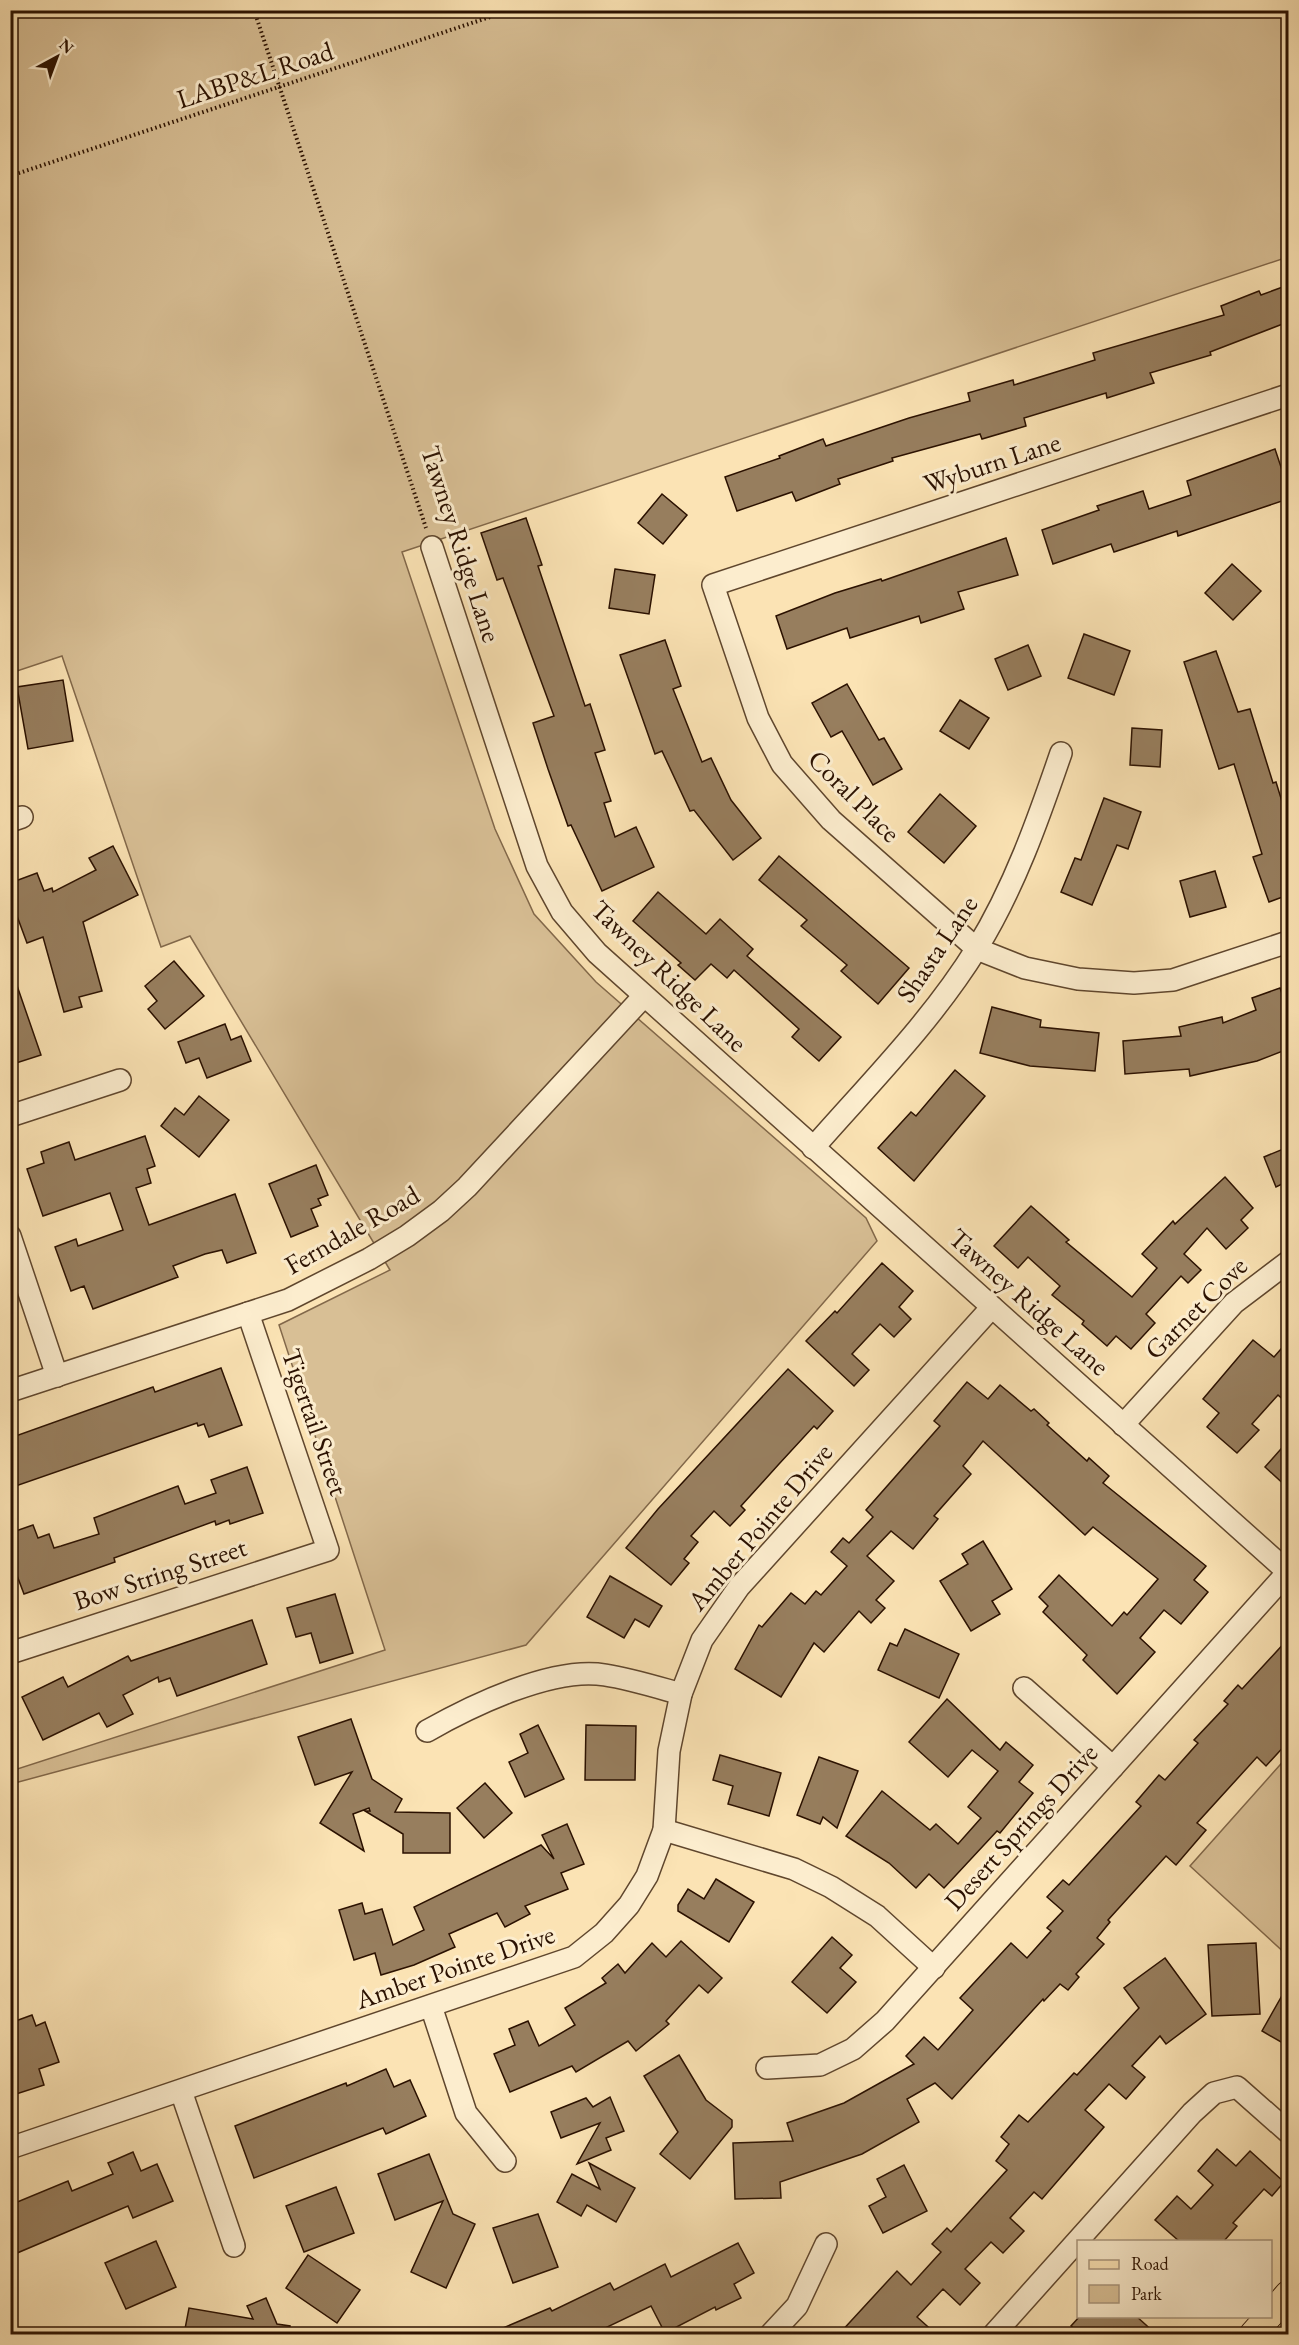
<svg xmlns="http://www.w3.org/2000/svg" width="1299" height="2345" font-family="'EB Garamond',serif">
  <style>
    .green { fill: #d8bf95; stroke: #82684a; stroke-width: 1.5 }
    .building { fill: #977e5e; stroke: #2b1100; stroke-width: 1.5 }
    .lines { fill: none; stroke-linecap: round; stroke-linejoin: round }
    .minor-casing { stroke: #5f462d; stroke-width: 24 }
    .major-casing { stroke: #2b1100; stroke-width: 28 }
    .path { stroke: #2b1100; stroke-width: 4; stroke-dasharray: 1.5 3; stroke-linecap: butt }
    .minor { stroke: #fcedce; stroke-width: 21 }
    .major { stroke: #fbe3b4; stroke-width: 26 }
    .labels { text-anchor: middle; stroke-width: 6; stroke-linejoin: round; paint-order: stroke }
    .street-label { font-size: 27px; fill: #2b1100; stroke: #fcedce }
  </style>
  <rect width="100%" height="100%" fill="#fbe3b4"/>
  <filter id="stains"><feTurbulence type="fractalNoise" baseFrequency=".00333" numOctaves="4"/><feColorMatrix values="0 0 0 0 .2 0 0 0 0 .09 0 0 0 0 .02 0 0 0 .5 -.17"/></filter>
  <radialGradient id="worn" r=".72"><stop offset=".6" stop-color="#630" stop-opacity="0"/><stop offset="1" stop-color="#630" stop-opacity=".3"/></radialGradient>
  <!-- green -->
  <g class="green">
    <path d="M11,11H1288V257L402,552L495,829L534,914L596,982L866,1218L877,1241L526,1645L11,1784V1771L385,1650L279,1325L390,1270L190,936L161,947L62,656L11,673Z"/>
    <path d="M1288,1756V1956L1190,1866Z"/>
  </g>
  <!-- building -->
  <g class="building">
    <path d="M1288,285V322L1210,352L1211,355L1150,373L1154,383L1107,398L1106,393L1024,418L1026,426L982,439L980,434L892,458L893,461L838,479L840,484L796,501L792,492L737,511L725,477L780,458L779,456L823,439L826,446L909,418L970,401L968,393L1013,380L1014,385L1095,360L1093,353L1224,315L1221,306L1259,291L1261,295Z"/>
    <path d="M1275,449L1288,488V499L1178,536L1177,531L1114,552L1111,544L1053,564L1042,530L1099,510L1097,506L1143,491L1149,509L1191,495L1187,481Z"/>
    <path d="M662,494L687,515L663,544L638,523Z"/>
    <path d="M526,518L542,565L538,566L585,706L590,704L605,750L595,753L611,801L604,803L615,837L636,827L654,867L602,891L571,825L568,826L548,769L533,723L554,716L503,578L497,580L481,533Z"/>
    <path d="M1006,538L1018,575L958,592L964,609L921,623L919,616L850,638L847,628L787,649L776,616L835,593L881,579L882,581Z"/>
    <path d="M1232,564L1261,591L1233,620L1205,593Z"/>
    <path d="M615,569L655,575L649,614L609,608Z"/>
    <path d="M1084,634L1130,651L1114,695L1068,678Z"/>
    <path d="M665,640L681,686L673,689L702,762L711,758L731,800L761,838L733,860L694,810L690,811L662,751L655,754L620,655Z"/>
    <path d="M1028,645L1041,676L1008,690L995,659Z"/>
    <path d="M1216,651L1238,712L1250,709L1273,783L1276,782L1288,821V895L1269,902L1253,857L1262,854L1234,764L1219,769L1184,662Z"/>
    <path d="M63,680L73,741L28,749L17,687Z"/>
    <path d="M847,684L879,740L884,738L902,769L873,785L842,731L831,737L812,703Z"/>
    <path d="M960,700L989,718L969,749L940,731Z"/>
    <path d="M1132,728L1162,730L1160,767L1130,765Z"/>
    <path d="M940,794L976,826L944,863L908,832Z"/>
    <path d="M1104,798L1141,812L1128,849L1117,845L1092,905L1061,892L1075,858L1081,860Z"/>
    <path d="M113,846L138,895L83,922L102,991L79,997L82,1007L64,1012L43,937L27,943L10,897V883L37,873L44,891L52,888L53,892L96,870L89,858Z"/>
    <path d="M779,856L909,968L878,1004L841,971L847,965L801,926L807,920L759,880Z"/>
    <path d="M1215,871L1226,907L1190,917L1180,881Z"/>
    <path d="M658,892L706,934L720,919L753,949L747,956L841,1037L819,1061L792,1037L799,1029L734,970L727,978L711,964L695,980L678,965L681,963L633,921Z"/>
    <path d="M174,961L204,996L165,1029L148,1009L157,1001L145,986Z"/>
    <path d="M13,974L41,1055L10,1065V975Z"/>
    <path d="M1280,988L1288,1011V1049L1257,1061L1190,1076L1189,1069L1125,1074L1123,1041L1181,1036L1179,1027L1222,1017L1223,1023L1256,1010L1252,998Z"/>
    <path d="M992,1007L1041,1020L1040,1027L1099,1033L1095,1071L1030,1066L980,1053Z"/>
    <path d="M225,1024L231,1040L241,1036L251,1061L207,1078L199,1058L186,1063L178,1042Z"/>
    <path d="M955,1070L985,1096L914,1181L878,1148L911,1112L916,1116Z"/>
    <path d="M199,1096L229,1120L199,1157L161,1126L175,1108L184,1115Z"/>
    <path d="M145,1136L155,1166L147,1169L151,1183L136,1188L149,1225L235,1194L256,1253L227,1263L222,1250L205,1254L173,1266L178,1277L93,1309L84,1286L71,1291L55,1247L76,1239L78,1246L123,1230L110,1193L43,1216L27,1169L44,1163L41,1152L69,1142L75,1160Z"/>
    <path d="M1288,1147V1181L1276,1187L1264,1157Z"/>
    <path d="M316,1165L328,1195L318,1199L321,1205L311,1209L318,1226L291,1237L269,1184Z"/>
    <path d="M1225,1177L1253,1208L1241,1220L1248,1228L1226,1249L1207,1228L1184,1254L1201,1270L1188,1283L1181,1276L1146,1314L1155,1323L1131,1349L1116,1336L1107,1346L1082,1324L1084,1321L1052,1295L1060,1286L1028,1257L1018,1268L994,1246L1031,1206L1069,1240L1066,1242L1132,1297L1157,1268L1142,1254L1173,1221L1175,1224Z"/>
    <path d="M882,1263L913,1291L899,1307L911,1319L894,1337L880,1324L852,1354L869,1370L854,1386L806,1341L835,1311L837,1313Z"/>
    <path d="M1253,1340L1274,1357L1288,1341V1404L1278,1395L1252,1424L1259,1430L1237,1453L1207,1427L1219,1413L1203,1399Z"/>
    <path d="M221,1368L242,1425L209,1437L204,1424L198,1426L197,1423L10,1488V1438L153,1387L155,1392Z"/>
    <path d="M788,1369L833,1411L817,1429L814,1426L779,1464L741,1506L745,1510L730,1526L714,1511L691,1536L698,1542L684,1559L689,1563L671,1585L626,1548L658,1509Z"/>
    <path d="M967,1382L988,1399L1000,1385L1031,1411L1034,1409L1049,1423L1047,1425L1087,1461L1089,1458L1109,1476L1103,1483L1206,1566L1194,1580L1208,1592L1181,1624L1164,1610L1140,1638L1155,1652L1117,1694L1083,1660L1087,1655L1043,1612L1048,1606L1039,1597L1059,1575L1112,1626L1124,1612L1127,1615L1158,1579L1093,1527L1085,1535L983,1441L963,1466L971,1474L934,1516L938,1519L913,1549L891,1531L867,1556L894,1581L876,1600L885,1608L871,1623L859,1611L824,1652L814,1643L781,1697L735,1669L759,1625L762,1627L791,1593L805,1604L816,1591L821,1595L847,1566L831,1552L843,1538L849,1543L873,1517L866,1510L940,1426L934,1421Z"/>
    <path d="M1288,1441V1488L1265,1467Z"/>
    <path d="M247,1467L263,1513L230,1524L229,1520L216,1525L215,1521L114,1558L115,1562L24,1594L10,1557V1533L33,1525L38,1538L49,1534L54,1548L61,1546L99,1534L94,1518L178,1486L185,1504L216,1493L211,1480Z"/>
    <path d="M983,1541L1012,1589L992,1601L1000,1614L971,1631L940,1581L968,1564L962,1554Z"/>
    <path d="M610,1576L662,1606L649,1627L635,1619L624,1638L587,1617Z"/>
    <path d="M335,1594L353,1653L320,1663L311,1633L296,1637L287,1608Z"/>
    <path d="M252,1620L267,1664L177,1696L170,1678L159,1682L158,1677L123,1695L133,1714L107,1727L99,1713L43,1740L22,1697L63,1677L68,1687L128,1656L131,1661Z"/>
    <path d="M905,1629L959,1654L939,1698L878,1670L890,1643L897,1646Z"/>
    <path d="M1288,1639V1742L1266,1766L1257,1757L1197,1823L1206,1830L1176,1865L1166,1856L1108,1920L1110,1922L1097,1938L1104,1944L1076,1974L1079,1977L1068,1990L1060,1984L1044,2001L1043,1999L952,2099L935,2083L907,2099L919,2122L862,2154L780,2182L781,2198L735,2199L733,2143L793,2141L787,2123L844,2103L914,2064L906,2056L924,2037L938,2050L973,2010L960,1998L1011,1943L1027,1958L1051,1931L1047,1928L1063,1911L1047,1897L1063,1880L1069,1885L1141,1806L1136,1802L1159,1775L1165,1780L1198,1743L1194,1740L1228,1704L1224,1701L1238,1685L1242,1689Z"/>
    <path d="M947,1699L1000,1750L1006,1742L1033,1765L1019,1782L1033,1793L1000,1833L997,1831L944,1888L929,1874L916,1888L889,1863L846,1836L882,1791L930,1830L936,1824L958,1844L981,1818L968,1807L998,1771L972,1750L948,1777L909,1742Z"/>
    <path d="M351,1719L372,1779L402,1799L395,1812L450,1813V1853H403V1834L365,1811H370L369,1808L353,1814L364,1851L320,1823L352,1772L315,1785L298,1737Z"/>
    <path d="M538,1725L564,1779L525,1797L509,1762L528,1753L520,1734Z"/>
    <path d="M586,1725L636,1726L635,1780H585Z"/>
    <path d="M720,1755L781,1773L769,1816L728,1804L733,1786L713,1780Z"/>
    <path d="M819,1757L858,1771L837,1828L823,1817L820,1824L797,1815Z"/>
    <path d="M485,1783L512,1813L484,1838L457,1808Z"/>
    <path d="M567,1824L584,1864L561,1873L568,1889L525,1906L530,1914L505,1927L497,1913L449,1934L455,1947L414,1965L381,1975L375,1953L354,1960L339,1910L362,1903L365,1914L382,1909L393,1945L424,1930L414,1907L541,1845L554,1859L542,1835Z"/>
    <path d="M716,1879L754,1902L729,1942L678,1911V1905L688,1889L704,1899Z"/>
    <path d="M832,1937L852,1955L840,1968L856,1982L827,2013L792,1982Z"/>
    <path d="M681,1941L722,1978L708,1993L699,1985L666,2021L669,2024L636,2051L628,2041L576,2072L572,2066L510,2092L494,2054L515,2045L509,2029L528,2021L539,2046L575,2025L565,2008L606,1983L602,1978L618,1964L625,1973L652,1943L666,1957Z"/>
    <path d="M1256,1943L1260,2014L1212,2016L1208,1945Z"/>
    <path d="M1165,1958L1206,2014L1166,2044L1160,2036L1132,2066L1145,2077L1126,2099L1109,2084L1085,2110L1104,2127L1042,2199L1034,2192L1010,2218L1024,2231L1003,2253L991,2242L965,2269L980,2283L960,2305L943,2289L917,2317L936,2334H839L897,2271L911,2285L941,2252L932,2244L947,2228L951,2232L1007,2170L996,2161L1009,2144L1001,2137L1019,2115L1028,2122L1074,2073L1077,2075L1139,2008L1124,1988Z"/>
    <path d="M1288,1985V2046L1262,2031Z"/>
    <path d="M32,2015L36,2026L45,2022L59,2062L39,2069L44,2085L10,2096V2023Z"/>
    <path d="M679,2055L706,2100L732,2120V2127L690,2179L660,2154L678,2132L644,2076Z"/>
    <path d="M386,2069L394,2087L410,2080L426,2116L386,2134L383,2128L254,2178L235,2126L346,2083L347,2086Z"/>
    <path d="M610,2097L624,2131L606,2138L611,2150L577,2164L600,2123L561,2138L551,2112L586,2098L593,2107Z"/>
    <path d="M1217,2149L1236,2166L1250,2151L1284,2182L1272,2196L1264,2189L1233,2223L1237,2226L1224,2241H1179L1155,2220L1177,2196L1191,2209L1213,2185L1198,2171Z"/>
    <path d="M133,2152L141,2171L157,2164L173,2201L133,2218L128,2206L10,2256V2205L68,2181L72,2191L113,2174L108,2163Z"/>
    <path d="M429,2154L453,2214L475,2224L446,2288L411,2272L443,2201L395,2220L378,2174Z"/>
    <path d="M589,2163L635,2188L616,2222L587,2205L581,2216L557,2202L572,2174L600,2189Z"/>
    <path d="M904,2165L927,2211L883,2233L869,2206L886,2197L877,2179Z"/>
    <path d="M336,2187L354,2233L304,2252L286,2206Z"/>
    <path d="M538,2214L558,2267L513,2283L493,2228Z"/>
    <path d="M156,2241L176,2287L126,2309L105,2263Z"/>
    <path d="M738,2243L754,2273L734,2284L741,2298L716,2310L715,2307L665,2333L651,2306L605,2328L608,2334H489L550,2308L552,2311L610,2283L614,2290L665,2264L671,2277Z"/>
    <path d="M308,2255L360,2290L337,2323L286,2288Z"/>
    <path d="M266,2298L277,2324L290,2326L289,2334H184L189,2308L253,2319L247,2306Z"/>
    <path d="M1080,2316H1136L1156,2334H1081L1071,2326Z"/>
  </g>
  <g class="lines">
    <!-- minor casing -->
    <g class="minor-casing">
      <g id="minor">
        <path d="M1288,395L713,585L758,718L782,764L831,820L977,949L1025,968L1078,979L1134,983L1173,980L1288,942"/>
        <path d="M432,547L537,866L562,912L597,953L1288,1572"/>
        <path d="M10,821L22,817"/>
        <path d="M10,1116L120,1080"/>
        <path d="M813,1148C869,1084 932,1021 977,948C1014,888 1038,820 1061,753"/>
        <path d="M10,1236L57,1376"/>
        <path d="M10,1391L288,1300L369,1259L407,1236L441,1211L467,1187L644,996"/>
        <path d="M1123,1425L1234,1303L1288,1262"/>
        <path d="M10,1653L328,1550L248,1313"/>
        <path d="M1024,1688L1113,1767"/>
        <path d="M427,1731C471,1706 553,1666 605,1675C631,1679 656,1687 681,1694"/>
        <path d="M664,1830L794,1869L831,1887L877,1916L934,1968"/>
        <path d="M431,2006L466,2113L505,2161"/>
        <path d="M767,2068L820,2065L853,2049L885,2021L1288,1572"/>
        <path d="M181,2091L234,2246"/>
        <path d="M10,2148L574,1957L604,1933L629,1905L647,1876L664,1830L669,1751L681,1694L702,1640L739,1587L992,1307"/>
        <path d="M771,2334L797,2306L826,2244"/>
        <path d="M994,2334L1192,2113L1214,2093L1237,2087L1288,2132"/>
      </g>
    </g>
    <!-- major casing -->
    <g class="major-casing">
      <g id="major">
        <path d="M1270,2315L1288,2294"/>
        <path d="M1253,2334L1269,2316"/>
      </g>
    </g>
    <!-- path -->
    <g class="path">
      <path d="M254,10L426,528"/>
      <path d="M10,176L511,10"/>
    </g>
    <!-- minor -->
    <use href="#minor" class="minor"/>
    <!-- major -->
    <use href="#major" class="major"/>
  </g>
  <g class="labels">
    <!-- street labels -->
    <g class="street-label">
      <text transform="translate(255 75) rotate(-18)" y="9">LABP&amp;L Road</text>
      <text transform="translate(992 463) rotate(-18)" y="9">Wyburn Lane</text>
      <text transform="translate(461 544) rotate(72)" y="9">Tawney Ridge Lane</text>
      <text transform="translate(854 796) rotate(45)" y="9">Coral Place</text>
      <text transform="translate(937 949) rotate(-56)" y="9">Shasta Lane</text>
      <text transform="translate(669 976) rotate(44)" y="9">Tawney Ridge Lane</text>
      <text transform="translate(352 1230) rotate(-30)" y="9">Ferndale Road</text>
      <text transform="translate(1029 1302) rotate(42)" y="9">Tawney Ridge Lane</text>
      <text transform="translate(1196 1308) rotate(-45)" y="9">Garnet Cove</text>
      <text transform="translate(315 1422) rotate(71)" y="9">Tigertail Street</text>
      <text transform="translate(760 1527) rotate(-50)" y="9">Amber Pointe Drive</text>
      <text transform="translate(160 1574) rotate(-18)" y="9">Bow String Street</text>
      <text transform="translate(1021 1827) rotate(-48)" y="9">Desert Springs Drive</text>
      <text transform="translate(455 1967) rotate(-19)" y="9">Amber Pointe Drive</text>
    </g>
  </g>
  <!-- margin -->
  <rect width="1299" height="2345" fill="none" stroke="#fbe3b4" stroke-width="36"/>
  <rect x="12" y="12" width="1275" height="2321" fill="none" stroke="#2b1100" stroke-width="3"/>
  <rect x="18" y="18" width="1263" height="2309" fill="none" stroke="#2b1100" stroke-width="1.5"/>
  <!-- legend -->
  <rect x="1077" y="2240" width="195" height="78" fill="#fcedce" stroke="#a8957c" stroke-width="1.5"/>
  <rect x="1089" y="2260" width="30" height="9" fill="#fbe3b4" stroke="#a8957c" stroke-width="1.5"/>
  <text x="1131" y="2270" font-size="18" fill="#2b1100">Road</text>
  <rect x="1089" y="2285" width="30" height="18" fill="#d8bf95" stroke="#a8957c" stroke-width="1.5"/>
  <text x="1131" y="2300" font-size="18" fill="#2b1100">Park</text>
  <!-- north arrow -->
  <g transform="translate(57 57) rotate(41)" stroke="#fcedce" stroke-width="4.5" paint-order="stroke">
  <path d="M0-4.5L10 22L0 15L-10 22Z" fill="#2b1100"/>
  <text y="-9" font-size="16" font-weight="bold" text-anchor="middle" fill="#2b1100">N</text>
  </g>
  <rect width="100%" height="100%" filter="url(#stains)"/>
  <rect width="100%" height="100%" fill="url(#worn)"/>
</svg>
